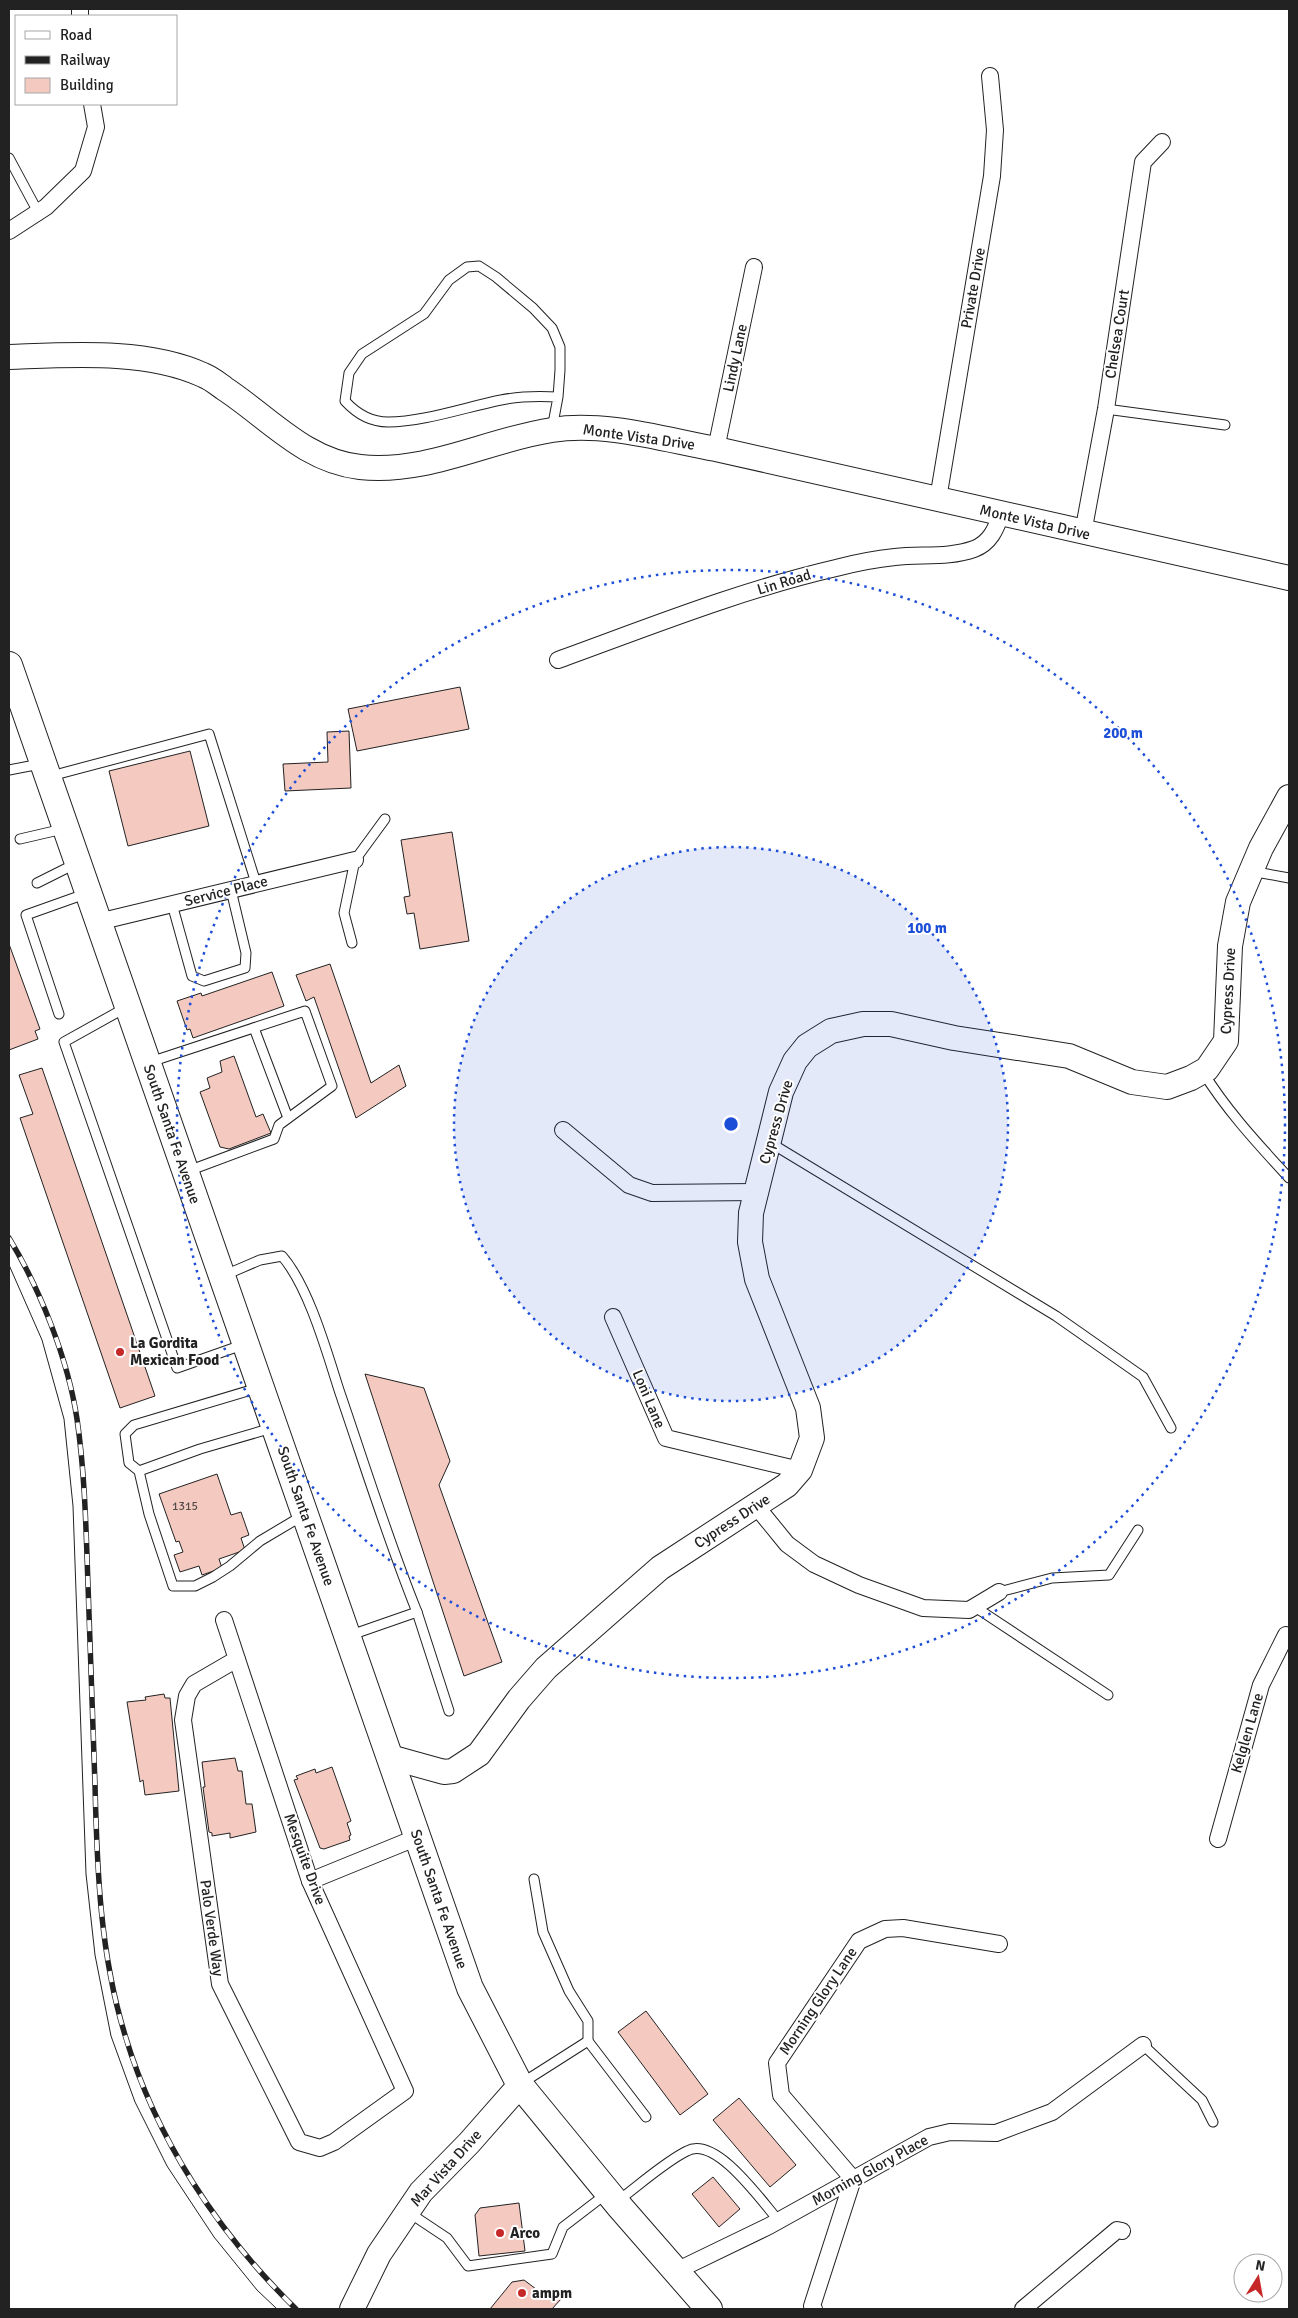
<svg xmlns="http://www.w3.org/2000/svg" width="1298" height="2318" font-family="Signika,sans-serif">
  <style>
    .building { fill: #f3c9c0; stroke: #222 }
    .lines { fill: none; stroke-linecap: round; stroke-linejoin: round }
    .lane-casing { stroke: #222; stroke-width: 11 }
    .street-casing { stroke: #222; stroke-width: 18 }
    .secondary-casing { stroke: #222; stroke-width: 26 }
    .primary-casing { stroke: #222; stroke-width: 28 }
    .lane { stroke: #fff; stroke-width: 9 }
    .street { stroke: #fff; stroke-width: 16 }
    .secondary { stroke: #fff; stroke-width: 24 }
    .primary { stroke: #fff; stroke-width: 26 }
    .tram { stroke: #222; stroke-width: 1 }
    .rail-casing { stroke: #222; stroke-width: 5.5 }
    .rail { stroke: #fff; stroke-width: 4; stroke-dasharray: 11; stroke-linecap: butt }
    .ring { fill: none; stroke: #1d4ed8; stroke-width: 2.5; stroke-dasharray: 2.5 5 }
    .poi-dot { fill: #c62828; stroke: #fff; stroke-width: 2 }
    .labels { text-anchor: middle; stroke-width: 4; stroke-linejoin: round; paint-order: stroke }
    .number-label { font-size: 12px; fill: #564c4a }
    .street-label { font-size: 15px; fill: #222; stroke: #fff }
    .poi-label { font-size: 15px; font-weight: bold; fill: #222; stroke: #fff; text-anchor: start }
    .centre { fill: #1d4ed8; stroke: #fff; stroke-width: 2.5 }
    .ring-label { font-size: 15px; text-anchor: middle; font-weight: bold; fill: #1d4ed8; stroke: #fff; stroke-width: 4; stroke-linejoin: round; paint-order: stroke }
  </style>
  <rect width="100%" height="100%" fill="#fff"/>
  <!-- building -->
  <g class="building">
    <path d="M460,687L469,729L357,751L348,709Z"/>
    <path d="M349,731L351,788L285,791L283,764L328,762L327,732Z"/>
    <path d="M190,751L209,826L128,846L109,771Z"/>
    <path d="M452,832L469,941L420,949L414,913L407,914L404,897L410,896L401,840Z"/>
    <path d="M9,944L40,1029L35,1031L38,1039L9,1050Z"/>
    <path d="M330,964L371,1083L399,1065L406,1086L356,1118L314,997L306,1001L296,975Z"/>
    <path d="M272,972L284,1006L193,1038L190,1029L187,1030L177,1001L201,993L202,996Z"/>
    <path d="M234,1056L256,1117L263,1114L271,1133L229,1149L220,1147L200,1092L210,1088L207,1078L222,1072L220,1061Z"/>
    <path d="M42,1068L155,1396L120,1408L20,1118L33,1114L19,1075Z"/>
    <path d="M365,1374L424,1388L450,1461L439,1485L502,1662L464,1676Z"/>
    <path d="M217,1474L231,1515L241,1512L249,1535L241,1538L245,1550L219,1559L222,1568L202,1575L199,1566L180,1572L174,1555L183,1552L179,1541L176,1542L159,1494Z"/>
    <path d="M164,1694L165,1698H170L179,1791L145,1795L143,1780L140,1782L127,1702L146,1700L145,1697Z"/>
    <path d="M235,1758L238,1771H242L246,1804H252L256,1832L230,1838V1833L212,1836V1833L209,1832L203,1787H205L202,1762Z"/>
    <path d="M332,1767L351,1821L347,1823L351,1835L349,1836L350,1840L324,1849L320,1848L294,1780L298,1779L296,1776L315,1769L316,1773Z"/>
    <path d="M646,2011L708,2094L680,2115L618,2032Z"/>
    <path d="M739,2098L796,2165L770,2187L713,2120Z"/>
    <path d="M713,2177L740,2209L719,2227L692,2194Z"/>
    <path d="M519,2203L525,2251L479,2256L475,2215L480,2208Z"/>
    <path d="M524,2280L544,2295L548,2291L561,2299L552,2309H490L512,2282Z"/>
  </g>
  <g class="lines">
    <!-- lane casing -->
    <g class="lane-casing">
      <g id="lane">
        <path d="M9,158L38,212"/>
        <path d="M1106,409L1225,425"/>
        <path d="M552,429L558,397L560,370V347L552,328L533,308L496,277L479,266L467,267L449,280L424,314L362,354L349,373L345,401C356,413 371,422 388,422C423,422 466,407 501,400C520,396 539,396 558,397"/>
        <path d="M9,770L40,764"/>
        <path d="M51,776L209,734L256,883"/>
        <path d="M20,839L63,829"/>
        <path d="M1251,871L1289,878"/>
        <path d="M37,883L75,864"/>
        <path d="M172,904L192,976L204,981L245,968L246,953L231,890"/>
        <path d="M352,943L344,913L355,860L385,819"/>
        <path d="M125,1008L64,1042L177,1368L245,1344"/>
        <path d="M59,1014L26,915L85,894"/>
        <path d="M254,1028L288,1118"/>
        <path d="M150,1062L305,1011L332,1086L279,1125L274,1139L188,1171"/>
        <path d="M1203,1072C1227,1111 1258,1144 1289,1178"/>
        <path d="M769,1142L1056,1316L1143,1377L1171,1428"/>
        <path d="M225,1275L260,1260L282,1256C309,1287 327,1353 340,1393C365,1466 388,1540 417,1612"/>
        <path d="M258,1388L134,1425L125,1434L129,1463L139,1471L149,1514L173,1586H195L213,1577L230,1566L260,1541L302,1516"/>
        <path d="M139,1471L200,1449L272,1428"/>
        <path d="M999,1592L1052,1578L1109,1575L1138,1530"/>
        <path d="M975,1607L1108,1695"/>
        <path d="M348,1636L417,1612L449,1711"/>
        <path d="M534,1879L543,1932L569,1991L588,2021V2041"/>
        <path d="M1143,2045L1202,2100L1213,2122"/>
        <path d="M522,2083L588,2041L646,2117"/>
        <path d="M619,2200C638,2186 666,2161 687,2151C716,2135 762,2202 779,2221"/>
        <path d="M408,2212L447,2238L468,2266L552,2254L563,2227L606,2194"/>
      </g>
    </g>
    <!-- street casing -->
    <g class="street-casing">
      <g id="street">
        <path d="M80,9V16"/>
        <path d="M9,231L46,207L83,171L96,127L92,104"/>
        <path d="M716,449L754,267"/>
        <path d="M938,499L992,176L995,130L990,76"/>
        <path d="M1083,533L1106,409L1143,162L1162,142"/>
        <path d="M558,660C649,627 741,590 836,568C855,563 875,559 895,557C921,554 949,558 974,549C990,543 996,529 1001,514"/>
        <path d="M98,922L355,860"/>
        <path d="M563,1130L629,1185L652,1193L756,1192"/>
        <path d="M613,1317L666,1438L800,1470"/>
        <path d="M756,1506L787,1544L814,1564L859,1585L923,1608L969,1610L999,1592"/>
        <path d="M224,1620L310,1881L405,2091L334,2142L320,2148L299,2142L220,1984L183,1720L187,1696L194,1684L237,1659"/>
        <path d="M1218,1839L1261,1685L1286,1635L1289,1636"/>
        <path d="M310,1881L418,1837"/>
        <path d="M676,2271L769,2226L929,2137L950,2132L996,2133L1052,2112L1143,2045"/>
        <path d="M814,2309L812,2306L853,2179L781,2095L777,2063L859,1941L885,1929L903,1928L999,1944"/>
        <path d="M1023,2309L1117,2230L1122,2231"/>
      </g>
    </g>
    <!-- secondary casing -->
    <g class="secondary-casing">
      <g id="secondary">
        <path d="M9,357C69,355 146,349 203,375C211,378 218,384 225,389C269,418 305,461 360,467C428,474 487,440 552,430C603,421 666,440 716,449L1289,578"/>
        <path d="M390,1757L444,1772L453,1771L479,1754L519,1699L546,1668L660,1568L787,1485L800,1470L812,1438L808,1408L757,1279L750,1242L751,1213L781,1092L795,1061L807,1046L831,1031L863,1024H891L954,1038L1069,1056L1132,1082L1167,1087L1191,1078L1207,1069L1226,1041L1230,946L1238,902L1261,848L1289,797"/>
        <path d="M352,2309L379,2254L421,2192L469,2143L520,2085"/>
      </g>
    </g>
    <!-- primary casing -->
    <g class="primary-casing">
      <path id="primary" d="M9,665L470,1988L520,2085L620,2207L709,2309"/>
    </g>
    <!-- lane -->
    <use href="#lane" class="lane"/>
    <!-- street -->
    <use href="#street" class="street"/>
    <!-- secondary -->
    <use href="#secondary" class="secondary"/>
    <!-- primary -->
    <use href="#primary" class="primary"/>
    <!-- tram -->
    <path class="tram" d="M9,1265L42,1340L64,1419L73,1506L86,1874L95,1955L111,2036L135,2102L167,2166L214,2237L257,2290L277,2309"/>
    <!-- rail casing -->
    <g class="rail-casing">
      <path id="rail" d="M9,1238C40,1289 68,1359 77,1419C85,1474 86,1529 88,1585C90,1652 93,1718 95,1785C97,1869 100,1954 125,2035C156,2139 218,2233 296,2309"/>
    </g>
    <!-- rail -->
    <use href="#rail" class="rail"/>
  </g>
  <!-- distance rings -->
  <circle cx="731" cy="1124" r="277" fill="#1d4ed8" fill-opacity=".12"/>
  <g class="ring">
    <circle cx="731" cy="1124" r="277"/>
    <circle cx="731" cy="1124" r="554"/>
  </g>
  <!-- markers -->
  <g class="poi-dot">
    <circle cx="120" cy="1352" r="5"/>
    <circle cx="500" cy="2233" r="5"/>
    <circle cx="522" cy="2293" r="5"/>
  </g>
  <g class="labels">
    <!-- number labels -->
    <g class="number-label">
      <text x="185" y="1510">1315</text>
    </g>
    <!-- street labels -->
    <g class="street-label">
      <text transform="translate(973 288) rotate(-80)" y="5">Private Drive</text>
      <text transform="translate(1117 334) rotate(-81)" y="5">Chelsea Court</text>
      <text transform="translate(735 358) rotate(-78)" y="5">Lindy Lane</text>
      <text transform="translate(639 437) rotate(8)" y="5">Monte Vista Drive</text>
      <text transform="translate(1035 522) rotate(13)" y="5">Monte Vista Drive</text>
      <text transform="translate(784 582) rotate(-17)" y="5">Lin Road</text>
      <text transform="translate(226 891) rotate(-14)" y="5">Service Place</text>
      <text transform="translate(1228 991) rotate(-87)" y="5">Cypress Drive</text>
      <text transform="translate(776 1122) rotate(-74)" y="5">Cypress Drive</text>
      <text transform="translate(172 1134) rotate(71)" y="5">South Santa Fe Avenue</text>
      <text transform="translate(649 1399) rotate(67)" y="5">Loni Lane</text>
      <text transform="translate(306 1516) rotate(71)" y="5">South Santa Fe Avenue</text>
      <text transform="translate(732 1521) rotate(-33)" y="5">Cypress Drive</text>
      <text transform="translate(1247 1733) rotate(-74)" y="5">Kelglen Lane</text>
      <text transform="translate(305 1859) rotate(70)" y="5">Mesquite Drive</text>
      <text transform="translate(439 1899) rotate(71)" y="5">South Santa Fe Avenue</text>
      <text transform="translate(212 1928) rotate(82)" y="5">Palo Verde Way</text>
      <text transform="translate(818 2001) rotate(-56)" y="5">Morning Glory Lane</text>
      <text transform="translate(446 2168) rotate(-48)" y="5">Mar Vista Drive</text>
      <text transform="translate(870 2170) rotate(-29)" y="5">Morning Glory Place</text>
    </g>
    <!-- poi labels -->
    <g class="poi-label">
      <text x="130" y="1348">La Gordita<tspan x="130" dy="17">Mexican Food</tspan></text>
      <text x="510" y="2238">Arco</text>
      <text x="532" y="2298">ampm</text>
    </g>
  </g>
  <circle cx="731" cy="1124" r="8" class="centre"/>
  <g class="ring-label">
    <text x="1123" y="738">200 m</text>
    <text x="927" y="933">100 m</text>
  </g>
  <!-- border -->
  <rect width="1298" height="2318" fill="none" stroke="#222222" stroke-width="20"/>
  <!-- legend -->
  <rect x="15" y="15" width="162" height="90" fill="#ffffff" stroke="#a7a7a7"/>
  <rect x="25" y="31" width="25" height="8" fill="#ffffff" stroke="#a7a7a7"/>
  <text x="60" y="40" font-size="15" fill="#222222">Road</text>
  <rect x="25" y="56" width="25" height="8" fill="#222222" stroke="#a7a7a7"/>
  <text x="60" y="65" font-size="15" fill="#222222">Railway</text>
  <rect x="25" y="78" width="25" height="15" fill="#f3c9c0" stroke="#a7a7a7"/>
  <text x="60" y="90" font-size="15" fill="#222222">Building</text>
  <!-- north arrow -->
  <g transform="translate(1258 2278) rotate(11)"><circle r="24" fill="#ffffff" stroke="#a7a7a7"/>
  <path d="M0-4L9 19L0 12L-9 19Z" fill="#c62828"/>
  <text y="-8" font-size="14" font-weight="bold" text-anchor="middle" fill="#222222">N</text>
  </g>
</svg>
